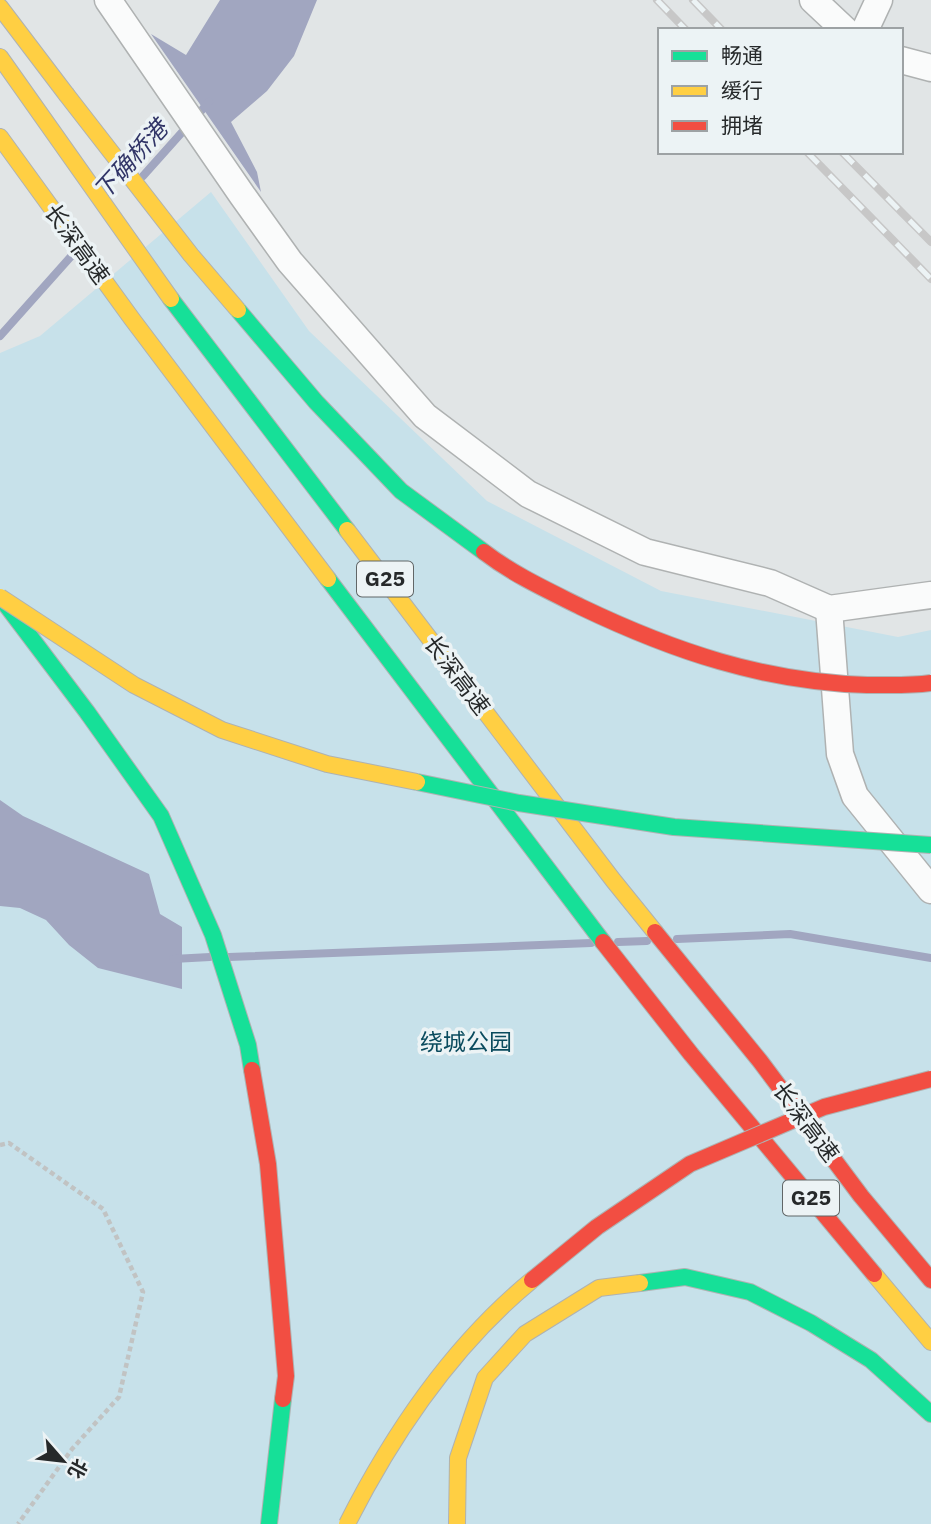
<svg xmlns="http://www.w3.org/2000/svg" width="931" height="1524" font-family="'IBM Plex Sans','Noto Sans SC',sans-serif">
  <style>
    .green { fill: #c7e1ea }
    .water { fill: #a1a6c0 }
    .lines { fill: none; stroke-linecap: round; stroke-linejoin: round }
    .stream { stroke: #a1a6c0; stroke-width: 8 }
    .street-casing { stroke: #afb2b2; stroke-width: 29 }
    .fast-casing { stroke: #afb2b2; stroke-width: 18 }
    .slow-casing { stroke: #afb2b2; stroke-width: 18 }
    .jam-casing { stroke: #afb2b2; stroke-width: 18 }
    .path { stroke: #c1c3c3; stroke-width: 4.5; stroke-dasharray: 5 3.5; stroke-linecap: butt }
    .street { stroke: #fafbfb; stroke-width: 26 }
    .fast { stroke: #16e098; stroke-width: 16 }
    .slow { stroke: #ffcf43; stroke-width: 16 }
    .jam { stroke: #f24e42; stroke-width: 16 }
    .rail-casing { stroke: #c7c7c7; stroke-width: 8 }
    .rail { stroke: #ecf3f5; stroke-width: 5; stroke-dasharray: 16; stroke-linecap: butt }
    .fast-bridge-casing { stroke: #afb2b2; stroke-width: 18; stroke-linecap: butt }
    .slow-bridge-casing { stroke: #afb2b2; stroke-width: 18; stroke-linecap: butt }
    .jam-bridge-casing { stroke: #afb2b2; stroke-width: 18; stroke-linecap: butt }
    .fast-bridge { stroke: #16e098; stroke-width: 16 }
    .slow-bridge { stroke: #ffcf43; stroke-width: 16 }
    .jam-bridge { stroke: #f24e42; stroke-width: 16 }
    .labels { text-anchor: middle; stroke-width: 7; stroke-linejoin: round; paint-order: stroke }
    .shield { fill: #ecf3f5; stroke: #616667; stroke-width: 2 }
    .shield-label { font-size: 21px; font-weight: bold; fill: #26292a }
    .street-label { font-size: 23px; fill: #26292a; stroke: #ecf3f5 }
    .park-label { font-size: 23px; fill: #0a4b5e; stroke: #ecf3f5 }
    .water-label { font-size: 24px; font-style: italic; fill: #313567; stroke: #ecf3f5 }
  </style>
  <rect width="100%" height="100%" fill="#e1e5e6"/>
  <!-- green -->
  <path class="green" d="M211,192L309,331L487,501L661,591L898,637L931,630V1524H0V353L40,336Z"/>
  <!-- water -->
  <g class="water">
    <path d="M220,0H317L294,56L267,91L231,122L257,172L261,192L151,34L186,55Z"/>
    <path d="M0,800L23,816L149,874L160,914L182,927V989L98,968L69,945L46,920L20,908L0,906Z"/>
  </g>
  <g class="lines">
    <!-- stream -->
    <g class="stream">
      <path d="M143,176L209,102"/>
      <path d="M0,336L74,253"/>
      <path d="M677,939L790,934L931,958"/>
      <path d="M618,942L647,941"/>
      <path d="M229,957L591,943"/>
      <path d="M173,959L210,957"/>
    </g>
    <!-- street casing -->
    <g class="street-casing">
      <g id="street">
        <path d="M108,0L242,195L290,262L425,416L528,494L645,552L770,583L829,609L931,595"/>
        <path d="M813,0L845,30"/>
        <path d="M865,30L879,0"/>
        <path d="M901,60L931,68"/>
        <path d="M829,609L840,754L855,796L931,890"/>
      </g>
    </g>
    <!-- fast casing -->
    <g class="fast-casing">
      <g id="fast">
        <path d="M171,299L347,530"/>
        <path d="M328,579L603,942"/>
        <path d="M4,602L87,712L161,816L213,935L248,1045L252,1070"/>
        <path d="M640,1283L685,1277L750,1292L811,1323L871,1360L931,1414"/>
        <path d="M269,1524L283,1399"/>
      </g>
    </g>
    <!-- slow casing -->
    <g class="slow-casing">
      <g id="slow">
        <path d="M0,7L66,94"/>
        <path d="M0,57L171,299"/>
        <path d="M0,137L132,319L328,579"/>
        <path d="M347,530L613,880L655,932"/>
        <path d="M874,1274L931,1342"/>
        <path d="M457,1524L458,1458L485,1378L525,1334L599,1288L640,1283"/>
      </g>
    </g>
    <!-- jam casing -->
    <g class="jam-casing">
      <g id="jam">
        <path d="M655,932L760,1061L861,1196L931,1280"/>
        <path d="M603,942L691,1054L874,1274"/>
        <path d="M252,1070L268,1164L286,1376L283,1399"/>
      </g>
    </g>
    <!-- path -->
    <path class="path" d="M0,1145L9,1143L103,1209L143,1292L119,1397L72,1449L18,1524"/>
    <!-- street -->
    <use href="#street" class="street"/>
    <!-- fast -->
    <use href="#fast" class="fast"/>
    <!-- slow -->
    <use href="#slow" class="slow"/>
    <!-- jam -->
    <use href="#jam" class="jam"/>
    <!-- rail casing -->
    <g class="rail-casing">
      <g id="rail">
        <path d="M657,0L686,30"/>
        <path d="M693,0L722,30"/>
        <path d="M807,152L931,279"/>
        <path d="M842,152L931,242"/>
      </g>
    </g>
    <!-- rail -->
    <use href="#rail" class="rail"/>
    <!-- fast-bridge casing -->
    <g class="fast-bridge-casing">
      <g id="fast-bridge">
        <path d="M238,310L316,402L401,491L484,552"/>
        <path d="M417,782L519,803L674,827L931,845"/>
      </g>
    </g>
    <!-- slow-bridge casing -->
    <g class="slow-bridge-casing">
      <g id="slow-bridge">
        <path d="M66,94L191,255L238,310"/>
        <path d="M0,597L134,685L222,730L327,764L417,782"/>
        <path d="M347,1524C393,1433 453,1345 532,1280"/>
      </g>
    </g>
    <!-- jam-bridge casing -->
    <g class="jam-bridge-casing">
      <g id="jam-bridge">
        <path d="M484,552C514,575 547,590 581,607C673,651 764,682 867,685C889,685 910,686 931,683"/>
        <path d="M532,1280L597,1227L690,1164L824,1107L931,1079"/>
      </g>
    </g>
    <!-- fast-bridge -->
    <use href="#fast-bridge" class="fast-bridge"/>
    <!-- slow-bridge -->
    <use href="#slow-bridge" class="slow-bridge"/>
    <!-- jam-bridge -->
    <use href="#jam-bridge" class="jam-bridge"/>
  </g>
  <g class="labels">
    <!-- shield labels -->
    <g class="shield">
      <rect x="357" y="561.5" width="56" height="35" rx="5"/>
      <rect x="783" y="1180.5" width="56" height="35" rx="5"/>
    </g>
    <g class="shield-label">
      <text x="385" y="586">G25</text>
      <text x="811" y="1205">G25</text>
    </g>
    <!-- street labels -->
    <g class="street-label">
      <text transform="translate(77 244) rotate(54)" y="8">长深高速</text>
      <text transform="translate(457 675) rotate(53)" y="8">长深高速</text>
      <text transform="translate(806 1122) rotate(53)" y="8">长深高速</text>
    </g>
    <!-- park labels -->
    <g class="park-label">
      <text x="466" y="1050">绕城公园</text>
    </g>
    <!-- water labels -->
    <g class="water-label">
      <text transform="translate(131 160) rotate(-48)" y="8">下确桥港</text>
    </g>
  </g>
  <!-- legend -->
  <rect x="658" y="28" width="245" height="126" fill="#ecf3f5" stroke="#9da2a4" stroke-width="2"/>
  <rect x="672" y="51" width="35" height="10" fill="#16e098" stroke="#9da2a4" stroke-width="2"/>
  <text x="721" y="63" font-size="21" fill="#26292a">畅通</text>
  <rect x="672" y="86" width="35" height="10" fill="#ffcf43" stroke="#9da2a4" stroke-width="2"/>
  <text x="721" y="98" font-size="21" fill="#26292a">缓行</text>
  <rect x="672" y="121" width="35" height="10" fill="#f24e42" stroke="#9da2a4" stroke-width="2"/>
  <text x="721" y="133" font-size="21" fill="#26292a">拥堵</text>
  <!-- north arrow -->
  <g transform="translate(63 1461) rotate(118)" stroke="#ecf3f5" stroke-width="5" paint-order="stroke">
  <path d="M0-5L12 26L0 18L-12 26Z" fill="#26292a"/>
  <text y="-10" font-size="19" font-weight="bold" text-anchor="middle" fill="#26292a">北</text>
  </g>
</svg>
